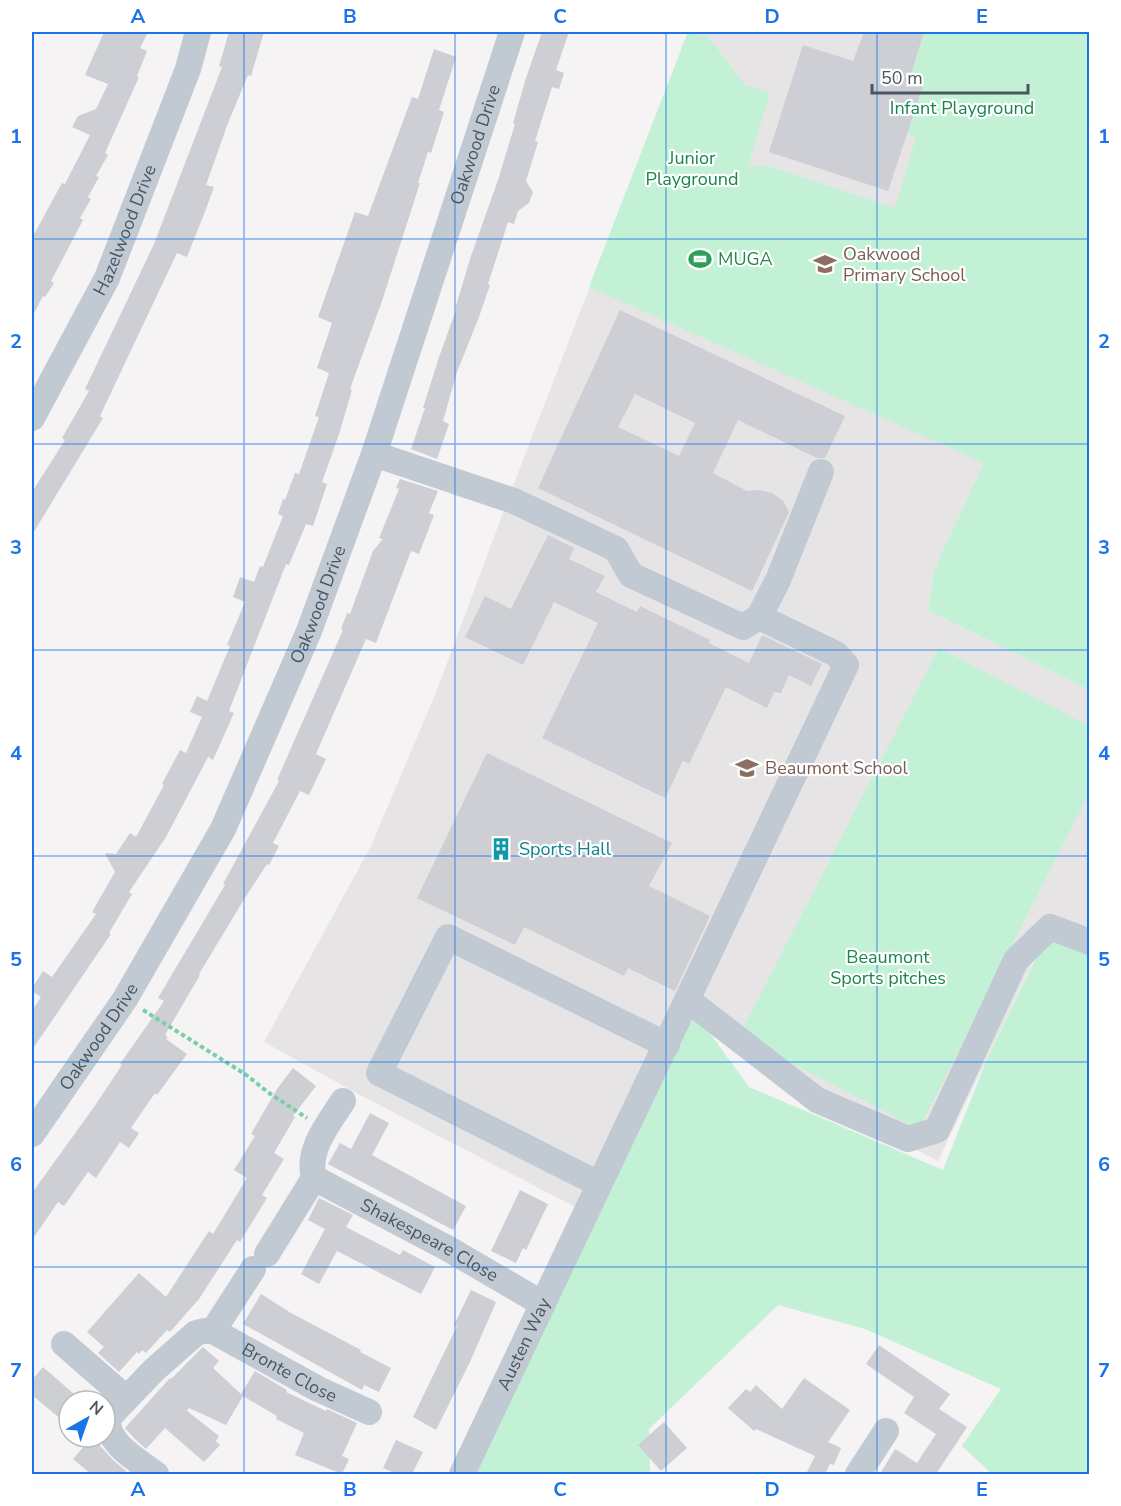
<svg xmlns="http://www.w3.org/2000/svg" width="1121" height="1506" font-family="'Nunito Sans',sans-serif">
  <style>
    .education { fill: #e6e4e5 }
    .green { fill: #c3f1d5 }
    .building { fill: #cdcfd5; fill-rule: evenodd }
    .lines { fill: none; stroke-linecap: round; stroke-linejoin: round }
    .path { stroke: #7ad0a6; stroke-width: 4; stroke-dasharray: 4.5 3; stroke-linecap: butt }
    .minor { stroke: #c1cad2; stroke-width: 26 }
    .grid { fill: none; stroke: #1a73e8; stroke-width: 1.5; stroke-opacity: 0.55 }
    .labels { text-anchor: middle; stroke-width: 4.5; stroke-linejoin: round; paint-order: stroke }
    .park-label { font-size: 18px; fill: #17864f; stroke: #fff }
    .street-label { font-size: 18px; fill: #4a5661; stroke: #fff }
    .education-label { font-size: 18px; fill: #785e54; stroke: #fff; text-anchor: start }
    .leisure-label { font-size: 18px; fill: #27864d; stroke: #fff; text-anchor: start }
    .culture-label { font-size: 18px; fill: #0d838f; stroke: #fff; text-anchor: start }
    .neatline { fill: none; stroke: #1a73e8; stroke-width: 2 }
    .grid-label { font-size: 20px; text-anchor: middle; font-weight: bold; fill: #1a73e8 }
  </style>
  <rect width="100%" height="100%" fill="#f5f3f3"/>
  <!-- education -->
  <path class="education" d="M688,32H985L984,463L935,567L928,610L1089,690V951L1046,935L938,1161L769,1073L706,1028L606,1223L360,1095L264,1042L371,846L437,690L513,486Z"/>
  <!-- green -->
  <g class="green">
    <path d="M688,32L709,38L745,85L770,93L748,166L772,167L895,208L916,137L907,133L910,81L924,32H1089V690L928,610L935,567L984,463L589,287Z"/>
    <path d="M939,648L1089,726V793L919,1129L739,1036Z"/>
    <path d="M1047,935L1089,951V1474H992L962,1446L1001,1389L865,1329L778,1305L649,1429L650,1474H475L695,1013L749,1087L943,1170L987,1059Z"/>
  </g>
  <!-- building -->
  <g class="building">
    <path d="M104,32H148L140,48L147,51L137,76L139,77L105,153L108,155L96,176L99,177L88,197L91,199L80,218L83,220L51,281L54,283L45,297L43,296L32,317V238L62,183L65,184L90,135L72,127L78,116L96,109L108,84L85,75Z"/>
    <path d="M229,32H264L251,76L248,75L228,123L206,185L214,187L206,209L187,257L177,253L100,416L103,418L32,535V492L65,440L62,438L89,391L85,389L154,244L222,67L219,66Z"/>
    <path d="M542,32H569L556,70L564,73L559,89L552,87L535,141L538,142L526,181L533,192L529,203L518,211L514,224L508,222L488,284L490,285L479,317L457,372L443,421L449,424L437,459L411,449L425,408H423L439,357L456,310L455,309L471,256L498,180L515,124L513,123L526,78Z"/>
    <path d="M864,32H924L909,81L923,86L888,191L769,152L803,45L853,61Z"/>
    <path d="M434,49L456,57L439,110L444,112L431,153L428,152L418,183H420L382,301L350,389L352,390L339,434L322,482L327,484L313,526L306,524L289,565L286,564L229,711L234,713L213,760L208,757L166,837L129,892L132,894L109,933L111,934L32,1050V1011L41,997L32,991V988L43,971L52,977L96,914L92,912L115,872L105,853L116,854L130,833L136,837L164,785L162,784L180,750L186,753L202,717L190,712L197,696L207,701L230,646L227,645L245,602L233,597L240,577L254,582L260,566L263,567L283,516L278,514L283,499L285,500L295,473L299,474L319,417L315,416L329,373L317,368L332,323L318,317L355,212L368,216L412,97L418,99Z"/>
    <path d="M620,310L845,416L825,458H817L738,420L713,473L747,491L760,490L772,493L783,501L789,512L752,591L538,488ZM635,394L695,423L679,456L618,427Z"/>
    <path d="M400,479L438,491L429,513L434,515L419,554L411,551L376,643L366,639L316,754L326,759L309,795L300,791L273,843L279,846L269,865L267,864L243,901L199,974L200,975L165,1035L168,1037L166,1039L187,1054L157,1095L155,1093L131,1128L139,1133L129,1148L120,1142L96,1178L88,1172L64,1206L58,1202L32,1240V1193L94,1107L122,1065L120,1064L164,1001L158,998L225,885L223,884L279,781L277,780L343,630L341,629L347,613L350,614L373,551L383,539L379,538L399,489L396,488Z"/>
    <path d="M548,535L574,548L569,559L605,576L596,592L637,612L640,606L710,640L709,643L749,663L762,635L822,664L811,686L789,675L781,693L774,692L767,708L726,687L689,764L683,761L665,798L542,738L598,623L554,602L523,665L465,637L485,596L511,609Z"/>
    <path d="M487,753L672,843L649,886L710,916L675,991L628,968L624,976L524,927L515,945L417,898Z"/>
    <path d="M293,1068L316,1086L293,1116L295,1117L274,1153L284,1159L262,1195L267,1198L240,1242L237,1240L199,1299L170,1332L167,1330L146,1353L142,1350L139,1354L137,1352L119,1372L98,1353L104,1347L87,1332L139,1273L166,1297L209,1231L213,1234L247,1178L234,1170L255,1136L251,1134L277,1089Z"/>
    <path d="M370,1113L389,1123L372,1155L466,1206L453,1230L328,1164L340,1143L351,1149Z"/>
    <path d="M520,1190L548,1204L526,1250L523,1248L516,1263L491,1251Z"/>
    <path d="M319,1198L353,1215L346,1227L400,1255L403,1250L435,1267L421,1294L337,1251L319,1284L301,1274L325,1229L308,1220Z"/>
    <path d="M471,1290L496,1302L470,1362L436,1430L413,1417L457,1326L454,1325Z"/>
    <path d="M261,1294L291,1313L361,1350L360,1352L391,1368L379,1392L364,1385L362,1390L243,1324Z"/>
    <path d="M879,1345L950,1394L939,1409L967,1427L936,1474H880L895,1449L917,1463L936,1434L904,1413L914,1397L866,1364Z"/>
    <path d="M203,1347L219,1361L213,1368L241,1394L255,1371L287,1390L286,1392L326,1411L327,1409L357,1423L342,1456L349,1459L342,1474L295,1455L304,1433L276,1419L277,1416L243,1396L226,1425L189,1408L187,1411L219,1436L216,1441L220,1445L204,1462L165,1428L146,1449L135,1439L125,1428L170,1378L171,1379Z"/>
    <path d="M43,1367L82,1401H69V1426L32,1395V1380Z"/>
    <path d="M804,1378L850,1410L828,1442L841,1448L834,1465L830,1464L825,1474H806L815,1456L756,1429L754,1431L728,1408L746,1389L750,1392L756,1385L782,1409Z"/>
    <path d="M664,1422L687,1448L661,1471L638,1445Z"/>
    <path d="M92,1437L114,1461L126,1471L123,1474H91L73,1459Z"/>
    <path d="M396,1440L423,1452L412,1474H397L383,1468Z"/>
  </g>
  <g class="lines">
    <!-- path -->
    <path class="path" d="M143,1010L245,1074L269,1093L307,1118"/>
    <!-- minor -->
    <g class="minor">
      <path id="s1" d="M32,418L107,278L188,69L198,32"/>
      <path d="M374,454L514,501L616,549L631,575L743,627L759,617L778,580L821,472"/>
      <path d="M688,1000L817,1100L908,1139L937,1130L1016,960L1050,927L1090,942"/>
      <path id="s2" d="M343,1101C329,1123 306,1150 314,1178L447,1248L543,1304"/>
      <path id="s3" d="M32,1134L125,999L223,829L309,631L374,454L512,32"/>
      <path d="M599,1184L379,1073L448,937L667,1045"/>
      <path d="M267,1254L314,1178"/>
      <path d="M213,1331L253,1269"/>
      <path d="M64,1344L126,1398"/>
      <path id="s4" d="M156,1474C139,1461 105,1443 108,1418L154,1370L196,1333L204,1331H213L318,1389L369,1412"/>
      <path id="s5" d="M462,1474L846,665L836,654L759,617"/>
      <path d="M858,1474L886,1431"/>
    </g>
  </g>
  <!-- grid -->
  <path class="grid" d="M244,32V1474M455,32V1474M666,32V1474M877,32V1474M32,239H1090M32,444H1090M32,650H1090M32,856H1090M32,1062H1090M32,1267H1090"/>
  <!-- icons -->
  <defs>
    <g id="stadium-bare" transform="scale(1.8)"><path d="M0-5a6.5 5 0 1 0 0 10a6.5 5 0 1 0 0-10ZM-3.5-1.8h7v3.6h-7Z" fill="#2e9e5b" stroke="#fff" stroke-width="2.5" paint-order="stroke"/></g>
    <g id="school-bare" transform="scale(1.8)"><path d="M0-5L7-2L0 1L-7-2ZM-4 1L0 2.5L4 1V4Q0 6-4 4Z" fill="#8d6e63" stroke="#fff" stroke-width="2.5" paint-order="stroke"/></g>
    <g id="building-bare" transform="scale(1.8)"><path d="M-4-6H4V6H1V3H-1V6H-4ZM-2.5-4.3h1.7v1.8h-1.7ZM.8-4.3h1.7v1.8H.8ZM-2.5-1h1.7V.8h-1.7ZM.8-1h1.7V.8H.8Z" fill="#0f9aa8" stroke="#fff" stroke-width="2.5" paint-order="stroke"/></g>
  </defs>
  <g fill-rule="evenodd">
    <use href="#stadium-bare" x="700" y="259"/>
    <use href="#school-bare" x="825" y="264"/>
    <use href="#school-bare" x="747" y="768"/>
    <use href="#building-bare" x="501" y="849"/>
  </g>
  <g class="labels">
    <!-- park labels -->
    <g class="park-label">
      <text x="962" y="114">Infant Playground</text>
      <text x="692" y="164">Junior<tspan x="692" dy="21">Playground</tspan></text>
      <text x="888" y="963">Beaumont<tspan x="888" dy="21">Sports pitches</tspan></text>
    </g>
    <!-- street labels -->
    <g class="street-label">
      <text dy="6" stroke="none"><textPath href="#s3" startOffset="1090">Oakwood Drive</textPath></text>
      <text dy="6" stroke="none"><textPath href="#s1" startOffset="210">Hazelwood Drive</textPath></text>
      <text dy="6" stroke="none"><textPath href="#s3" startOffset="604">Oakwood Drive</textPath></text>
      <text dy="6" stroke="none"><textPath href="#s3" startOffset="118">Oakwood Drive</textPath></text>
      <text dy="6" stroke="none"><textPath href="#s2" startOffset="216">Shakespeare Close</textPath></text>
      <text dy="6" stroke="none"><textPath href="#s5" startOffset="144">Austen Way</textPath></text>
      <text dy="6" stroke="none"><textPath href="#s4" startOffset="304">Bronte Close</textPath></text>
    </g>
    <!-- education labels -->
    <g class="education-label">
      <text x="843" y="260">Oakwood<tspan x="843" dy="21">Primary School</tspan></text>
      <text x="765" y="774">Beaumont School</text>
    </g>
    <!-- leisure labels -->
    <g class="leisure-label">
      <text x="718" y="265">MUGA</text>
    </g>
    <!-- culture labels -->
    <g class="culture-label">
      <text x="519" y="855">Sports Hall</text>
    </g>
  </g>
  <!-- border -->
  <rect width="1121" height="1506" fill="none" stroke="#ffffff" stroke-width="66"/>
  <!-- north arrow -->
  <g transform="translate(87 1419) rotate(40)"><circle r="28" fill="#ffffff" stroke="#b7bbc0" stroke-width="1.5"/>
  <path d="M0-4.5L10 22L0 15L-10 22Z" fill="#1a73e8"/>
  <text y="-9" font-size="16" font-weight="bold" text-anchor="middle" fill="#4a5661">N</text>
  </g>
  <!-- scale -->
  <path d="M872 84v9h156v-9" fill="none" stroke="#4a5661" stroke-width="3"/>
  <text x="881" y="84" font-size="18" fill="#4a5661" stroke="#ffffff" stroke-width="4.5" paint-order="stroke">50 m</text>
  <rect x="33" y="33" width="1055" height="1440" class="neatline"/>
  <g class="grid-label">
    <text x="138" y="23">A</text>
    <text x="350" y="23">B</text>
    <text x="560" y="23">C</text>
    <text x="772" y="23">D</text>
    <text x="982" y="23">E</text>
    <text x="16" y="143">1</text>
    <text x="1104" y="143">1</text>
    <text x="16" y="348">2</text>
    <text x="1104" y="348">2</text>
    <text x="16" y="554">3</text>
    <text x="1104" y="554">3</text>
    <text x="16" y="760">4</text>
    <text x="1104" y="760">4</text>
    <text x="16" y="966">5</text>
    <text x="1104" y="966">5</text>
    <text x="16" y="1171">6</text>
    <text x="1104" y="1171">6</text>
    <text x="16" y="1377">7</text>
    <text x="1104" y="1377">7</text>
    <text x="138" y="1496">A</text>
    <text x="350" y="1496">B</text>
    <text x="560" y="1496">C</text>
    <text x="772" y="1496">D</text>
    <text x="982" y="1496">E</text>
  </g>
</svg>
